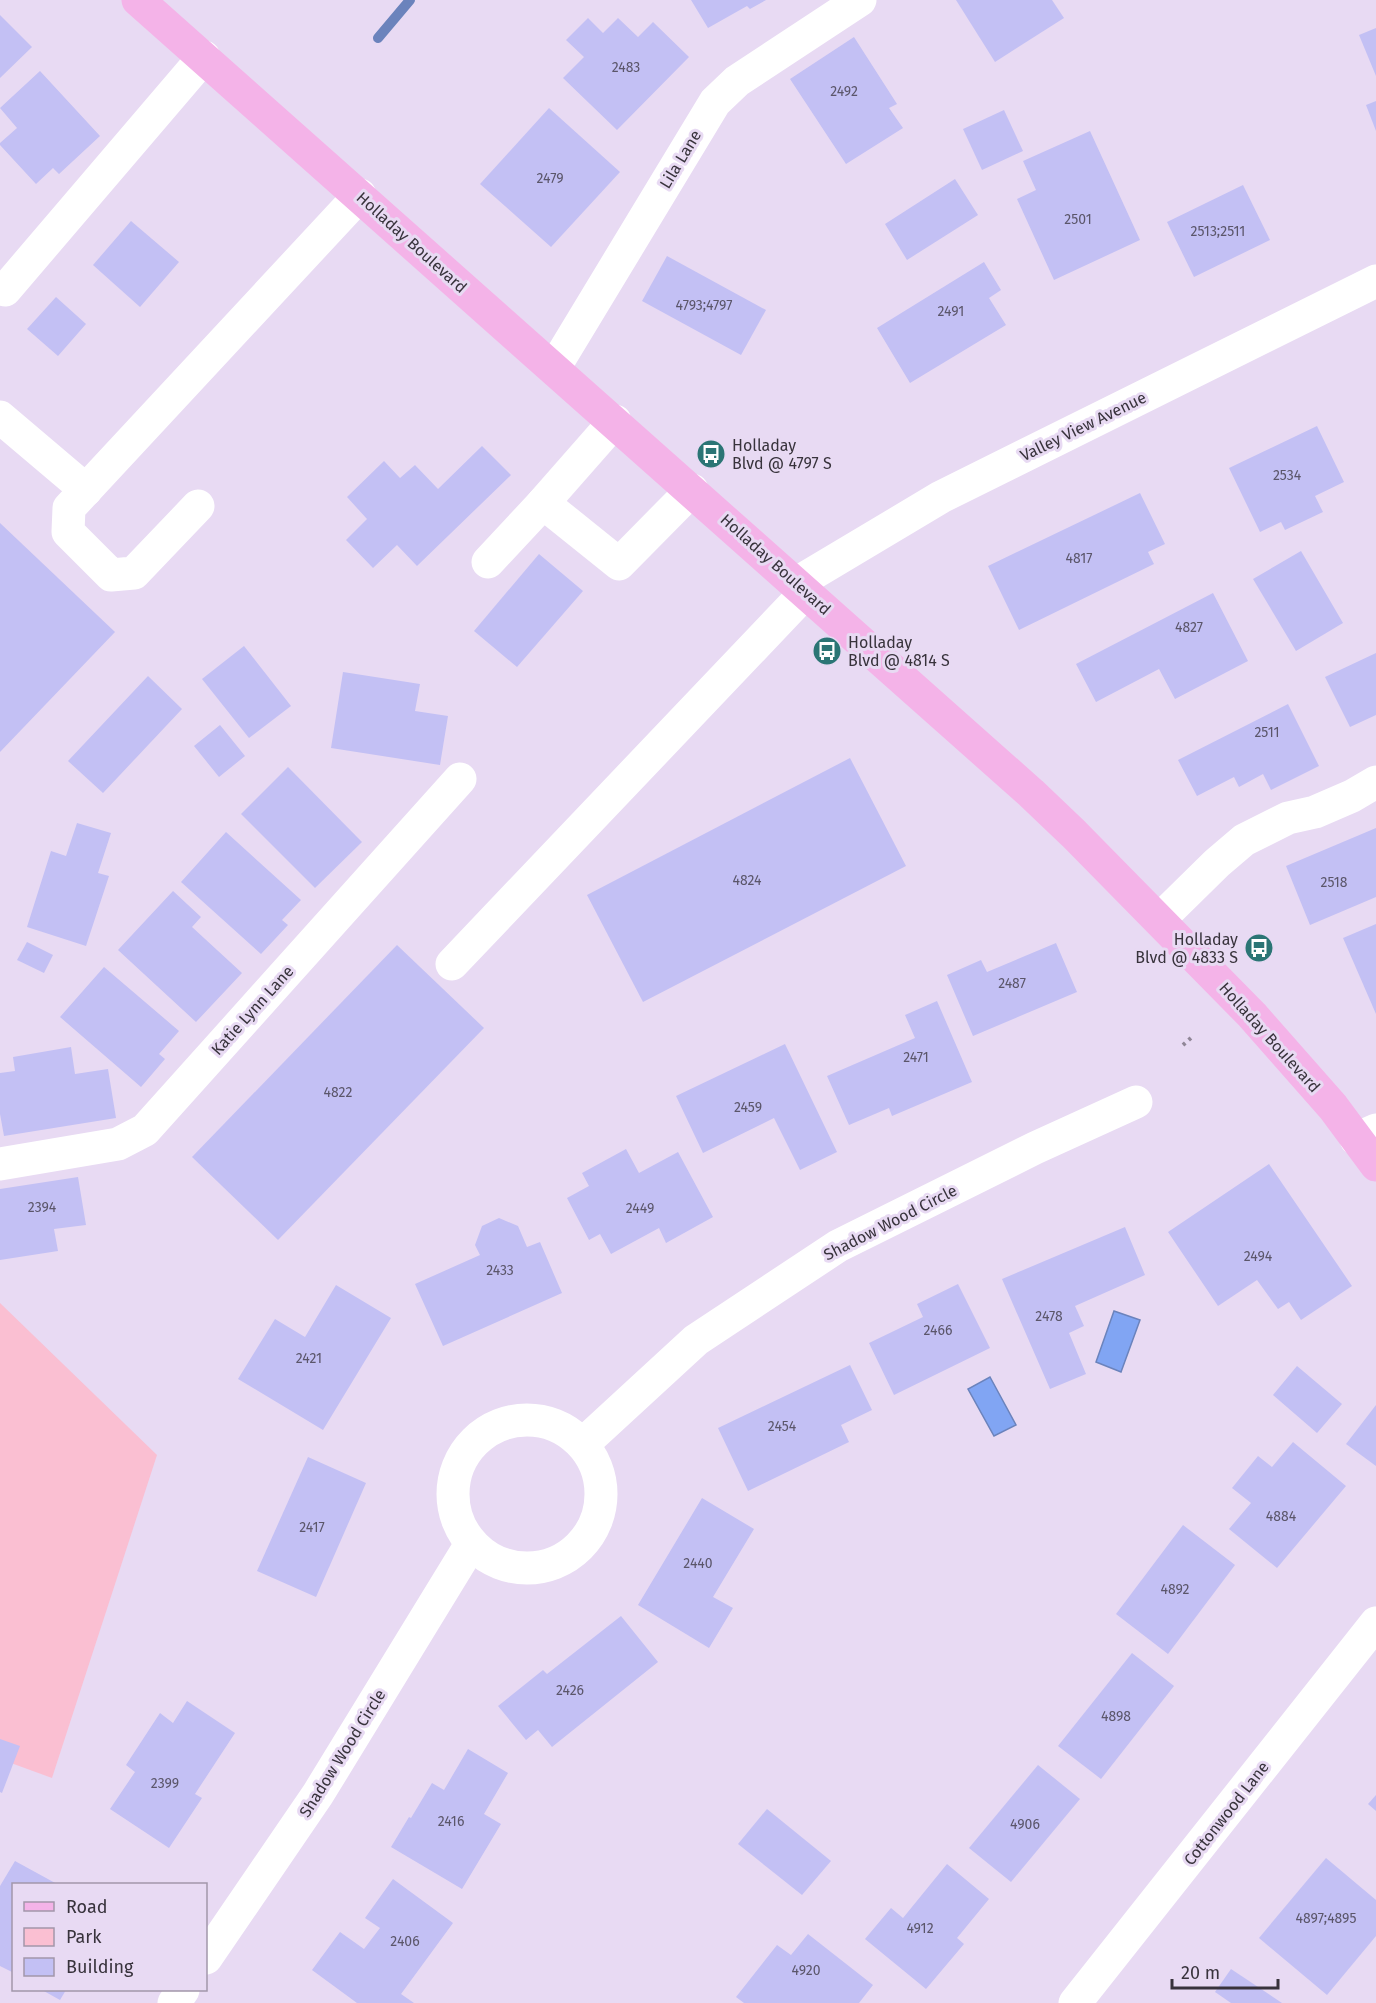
<svg xmlns="http://www.w3.org/2000/svg" width="1376" height="2003" font-family="'Fira Sans',sans-serif">
  <style>
    .green { fill: #fabfd2 }
    .water { fill: #81a5f3; stroke: #6b83bc; stroke-width: 1.5 }
    .lines { fill: none; stroke-linecap: round; stroke-linejoin: round }
    .stream { stroke: #6b83bc; stroke-width: 10 }
    .building { fill: #c3c0f4 }
    .path { stroke: #908697; stroke-width: 4; stroke-dasharray: 3 4.5; stroke-linecap: butt }
    .minor { stroke: #fff; stroke-width: 33 }
    .major { stroke: #f4b3e8; stroke-width: 33 }
    .labels { text-anchor: middle; stroke-width: 6; stroke-linejoin: round; paint-order: stroke }
    .number-label { font-size: 14px; fill: #5b566a }
    .street-label { font-size: 16px; fill: #38333c; stroke: #e8daf3 }
    .poi-label { font-size: 16px; fill: #38333c; stroke: #e8daf3; text-anchor: start }
  </style>
  <rect width="100%" height="100%" fill="#e8daf3"/>
  <!-- green -->
  <path class="green" d="M0,1303L157,1455L52,1778L0,1759Z"/>
  <!-- water -->
  <g class="water">
    <path d="M1114,1311L1140,1320L1121,1372L1096,1362Z"/>
    <path d="M990,1377L1016,1425L994,1436L968,1389Z"/>
  </g>
  <g class="lines">
    <!-- stream -->
    <path class="stream" d="M378,38L410,0"/>
  </g>
  <!-- building -->
  <g class="building">
    <path d="M691,0H766L750,9L747,6L708,28Z"/>
    <path d="M956,0H1052L1064,18L995,62Z"/>
    <path d="M0,15L32,47L0,78Z"/>
    <path d="M588,18L603,33L618,18L638,37L653,22L689,57L617,130L563,78L584,57L566,40Z"/>
    <path d="M1376,28V76L1359,35Z"/>
    <path d="M854,37L897,104L889,108L903,128L846,164L790,79Z"/>
    <path d="M40,71L100,136L59,174L53,168L36,184L0,145V143L17,128L0,108Z"/>
    <path d="M1376,101V131L1366,105Z"/>
    <path d="M549,108L620,172L551,247L480,184Z"/>
    <path d="M1004,110L1023,151L982,170L963,129Z"/>
    <path d="M1090,131L1140,240L1054,280L1017,199L1036,190L1023,161Z"/>
    <path d="M955,179L978,215L907,260L885,224Z"/>
    <path d="M1243,185L1270,240L1194,277L1167,222Z"/>
    <path d="M131,221L179,262L140,307L93,265Z"/>
    <path d="M667,256L766,310L741,355L642,301Z"/>
    <path d="M984,262L1001,290L989,298L1006,325L910,383L877,328Z"/>
    <path d="M56,297L86,324L58,356L27,329Z"/>
    <path d="M1317,426L1344,482L1315,496L1323,512L1285,530L1281,522L1260,532L1229,468Z"/>
    <path d="M482,446L511,475L417,566L397,545L373,568L346,540L367,519L347,497L384,461L400,478L415,465L438,489Z"/>
    <path d="M1140,493L1165,544L1148,552L1154,564L1019,630L988,566Z"/>
    <path d="M0,523L115,632L0,752Z"/>
    <path d="M1301,551L1343,623L1296,651L1253,579Z"/>
    <path d="M539,554L583,591L517,667L474,631Z"/>
    <path d="M1213,593L1248,661L1175,699L1159,669L1096,702L1076,664Z"/>
    <path d="M244,646L291,706L249,738L202,679Z"/>
    <path d="M1376,653V715L1350,727L1325,677Z"/>
    <path d="M343,672L420,684L415,711L448,716L440,765L331,748Z"/>
    <path d="M148,676L182,709L103,793L68,761Z"/>
    <path d="M1288,704L1319,766L1271,790L1263,774L1239,787L1234,777L1197,796L1178,760Z"/>
    <path d="M220,725L245,756L219,777L194,746Z"/>
    <path d="M850,758L906,866L643,1002L587,895Z"/>
    <path d="M288,767L362,842L315,888L241,814Z"/>
    <path d="M77,823L111,833L98,873L109,876L86,946L27,927L51,851L66,856Z"/>
    <path d="M1376,828V897L1310,925L1286,866Z"/>
    <path d="M226,832L301,900L282,920L288,925L261,954L181,882Z"/>
    <path d="M173,891L201,917L192,927L242,973L196,1022L118,950Z"/>
    <path d="M1376,924V1014L1343,938Z"/>
    <path d="M27,942L53,955L44,973L17,960Z"/>
    <path d="M1056,943L1077,992L973,1036L947,975L981,960L987,972Z"/>
    <path d="M397,945L484,1028L278,1240L192,1157Z"/>
    <path d="M104,967L179,1031L159,1054L165,1059L141,1087L60,1017Z"/>
    <path d="M937,1001L972,1082L892,1116L889,1108L849,1125L827,1076L915,1038L905,1015Z"/>
    <path d="M785,1044L837,1152L800,1170L774,1118L703,1153L676,1096Z"/>
    <path d="M71,1047L75,1074L108,1069L116,1118L4,1136L0,1114V1073L15,1071L13,1057Z"/>
    <path d="M626,1149L639,1173L678,1152L713,1217L666,1243L659,1228L611,1254L600,1234L589,1240L567,1198L589,1186L582,1173Z"/>
    <path d="M1269,1164L1352,1286L1301,1320L1289,1302L1278,1309L1257,1280L1218,1306L1168,1232Z"/>
    <path d="M78,1177L86,1225L54,1229L58,1251L0,1260V1189Z"/>
    <path d="M499,1218L518,1226L527,1247L540,1242L562,1293L443,1346L415,1284L480,1255L475,1245L482,1226Z"/>
    <path d="M1125,1227L1145,1275L1075,1306L1084,1326L1069,1333L1086,1374L1050,1389L1002,1279Z"/>
    <path d="M958,1284L990,1348L894,1395L869,1343L923,1317L917,1304Z"/>
    <path d="M336,1285L391,1318L323,1430L238,1379L275,1319L305,1337Z"/>
    <path d="M850,1365L872,1410L841,1425L849,1442L748,1491L718,1428Z"/>
    <path d="M1297,1366L1342,1404L1317,1433L1273,1395Z"/>
    <path d="M1376,1405V1466L1346,1444Z"/>
    <path d="M1293,1442L1346,1486L1277,1568L1229,1529L1251,1503L1232,1488L1258,1456L1272,1467Z"/>
    <path d="M308,1457L366,1483L316,1597L257,1571Z"/>
    <path d="M702,1498L754,1529L713,1597L733,1608L709,1648L638,1605Z"/>
    <path d="M1183,1525L1235,1565L1168,1654L1116,1614Z"/>
    <path d="M621,1616L658,1662L552,1747L538,1730L526,1740L498,1706L543,1670L547,1674Z"/>
    <path d="M1132,1653L1174,1686L1101,1779L1058,1746Z"/>
    <path d="M187,1701L235,1733L195,1794L202,1798L169,1848L110,1809L135,1772L126,1765L160,1713L173,1723Z"/>
    <path d="M0,1739L20,1746L2,1793L0,1792Z"/>
    <path d="M468,1749L508,1773L484,1814L501,1824L462,1889L391,1847L409,1817L411,1818L432,1783L444,1790Z"/>
    <path d="M1038,1765L1080,1799L1011,1882L969,1848Z"/>
    <path d="M1376,1795V1811L1368,1804Z"/>
    <path d="M767,1809L831,1861L802,1895L738,1844Z"/>
    <path d="M1326,1858L1376,1900V1936L1327,1995L1259,1938Z"/>
    <path d="M15,1861L57,1884H14V1973L0,1966V1886Z"/>
    <path d="M947,1864L989,1899L957,1938L964,1944L926,1989L865,1939L891,1908L903,1918Z"/>
    <path d="M393,1879L453,1923L401,1994L414,2003H357L312,1970L340,1932L364,1949L380,1928L365,1918Z"/>
    <path d="M808,1934L873,1985L859,2003H744L736,1997L777,1945L791,1955Z"/>
    <path d="M1231,1969L1282,2003H1231L1215,1992Z"/>
    <path d="M42,1990H66L60,2000Z"/>
  </g>
  <g class="lines">
    <!-- path -->
    <path class="path" d="M1183,1045L1191,1038"/>
    <!-- minor -->
    <g class="minor">
      <path d="M5,290L204,57"/>
      <path d="M554,368L715,102L737,81L860,0"/>
      <path d="M0,417L86,490"/>
      <path d="M615,421L543,503L619,564L692,490"/>
      <path d="M198,506L134,573L111,575L68,532L69,508L360,195"/>
      <path d="M488,562L543,503"/>
      <path d="M797,583L941,497L1376,281"/>
      <path d="M1159,920L1217,863L1244,840L1288,818L1315,812L1352,796L1376,782"/>
      <path d="M452,964L806,592"/>
      <path d="M1356,1139L1376,1130"/>
      <path d="M0,1164L118,1144L145,1130L460,779"/>
      <circle cx="527" cy="1494" r="74"/>
      <path d="M583,1444L696,1340L838,1246L1035,1148L1136,1102"/>
      <path d="M206,1958L318,1794L471,1544"/>
      <path d="M174,2003L183,1990"/>
      <path d="M1075,2003L1376,1623"/>
    </g>
    <!-- major -->
    <path class="major" d="M138,0L1031,793L1074,834L1252,1015L1333,1107L1376,1165"/>
  </g>
  <!-- icons -->
  <defs>
    <g id="bus-disc" transform="scale(1.5)"><circle r="9.5" fill="#2b7575" stroke="#e8daf3"/><path d="M-5-6H5V4H4V6H2V4H-2V6H-4V4H-5ZM-3.5-4V0h7V-4ZM-3.5 1.2v1.5H-2V1.2ZM2 1.2v1.5H3.5V1.2Z" fill="#fff"/></g>
  </defs>
  <g fill-rule="evenodd">
    <use href="#bus-disc" x="711" y="454"/>
    <use href="#bus-disc" x="827" y="651"/>
    <use href="#bus-disc" x="1259" y="948"/>
  </g>
  <g class="labels">
    <!-- number labels -->
    <g class="number-label">
      <text x="626" y="72">2483</text>
      <text x="844" y="96">2492</text>
      <text x="550" y="183">2479</text>
      <text x="1078" y="224">2501</text>
      <text x="1218" y="236">2513;2511</text>
      <text x="704" y="310">4793;4797</text>
      <text x="951" y="316">2491</text>
      <text x="1287" y="480">2534</text>
      <text x="1079" y="563">4817</text>
      <text x="1189" y="632">4827</text>
      <text x="1267" y="737">2511</text>
      <text x="747" y="885">4824</text>
      <text x="1334" y="887">2518</text>
      <text x="1012" y="988">2487</text>
      <text x="916" y="1062">2471</text>
      <text x="338" y="1097">4822</text>
      <text x="748" y="1112">2459</text>
      <text x="42" y="1212">2394</text>
      <text x="640" y="1213">2449</text>
      <text x="1258" y="1261">2494</text>
      <text x="500" y="1275">2433</text>
      <text x="1049" y="1321">2478</text>
      <text x="938" y="1335">2466</text>
      <text x="309" y="1363">2421</text>
      <text x="782" y="1431">2454</text>
      <text x="1281" y="1521">4884</text>
      <text x="312" y="1532">2417</text>
      <text x="698" y="1568">2440</text>
      <text x="1175" y="1594">4892</text>
      <text x="570" y="1695">2426</text>
      <text x="1116" y="1721">4898</text>
      <text x="165" y="1788">2399</text>
      <text x="451" y="1826">2416</text>
      <text x="1025" y="1829">4906</text>
      <text x="1326" y="1923">4897;4895</text>
      <text x="920" y="1933">4912</text>
      <text x="405" y="1946">2406</text>
      <text x="806" y="1975">4920</text>
    </g>
    <!-- street labels -->
    <g class="street-label">
      <text transform="translate(680 159) rotate(-59)" y="6">Lila Lane</text>
      <text transform="translate(412 242) rotate(42)" y="6">Holladay Boulevard</text>
      <text transform="translate(1083 426) rotate(-26)" y="6">Valley View Avenue</text>
      <text transform="translate(776 564) rotate(42)" y="6">Holladay Boulevard</text>
      <text transform="translate(252 1010) rotate(-48)" y="6">Katie Lynn Lane</text>
      <text transform="translate(1270 1037) rotate(48)" y="6">Holladay Boulevard</text>
      <text transform="translate(890 1222) rotate(-27)" y="6">Shadow Wood Circle</text>
      <text transform="translate(342 1753) rotate(-58)" y="6">Shadow Wood Circle</text>
      <text transform="translate(1226 1813) rotate(-52)" y="6">Cottonwood Lane</text>
    </g>
    <!-- poi labels -->
    <g class="poi-label">
      <text x="732" y="451">Holladay<tspan x="732" dy="18">Blvd @ 4797 S</tspan></text>
      <text x="848" y="648">Holladay<tspan x="848" dy="18">Blvd @ 4814 S</tspan></text>
      <text x="1238" y="945" text-anchor="end">Holladay<tspan x="1238" dy="18">Blvd @ 4833 S</tspan></text>
    </g>
  </g>
  <!-- legend -->
  <rect x="12" y="1883" width="195" height="108" fill="#e8daf3" stroke="#a297aa" stroke-width="1.5"/>
  <rect x="24" y="1902" width="30" height="9" fill="#f4b3e8" stroke="#a297aa" stroke-width="1.5"/>
  <text x="66" y="1913" font-size="18" fill="#38333c">Road</text>
  <rect x="24" y="1928" width="30" height="18" fill="#fabfd2" stroke="#a297aa" stroke-width="1.5"/>
  <text x="66" y="1943" font-size="18" fill="#38333c">Park</text>
  <rect x="24" y="1958" width="30" height="18" fill="#c3c0f4" stroke="#a297aa" stroke-width="1.5"/>
  <text x="66" y="1973" font-size="18" fill="#38333c">Building</text>
  <!-- scale -->
  <path d="M1172 1979v9h106v-9" fill="none" stroke="#38333c" stroke-width="3"/>
  <text x="1181" y="1979" font-size="18" fill="#38333c" stroke="#e8daf3" stroke-width="4.5" paint-order="stroke">20 m</text>
</svg>
